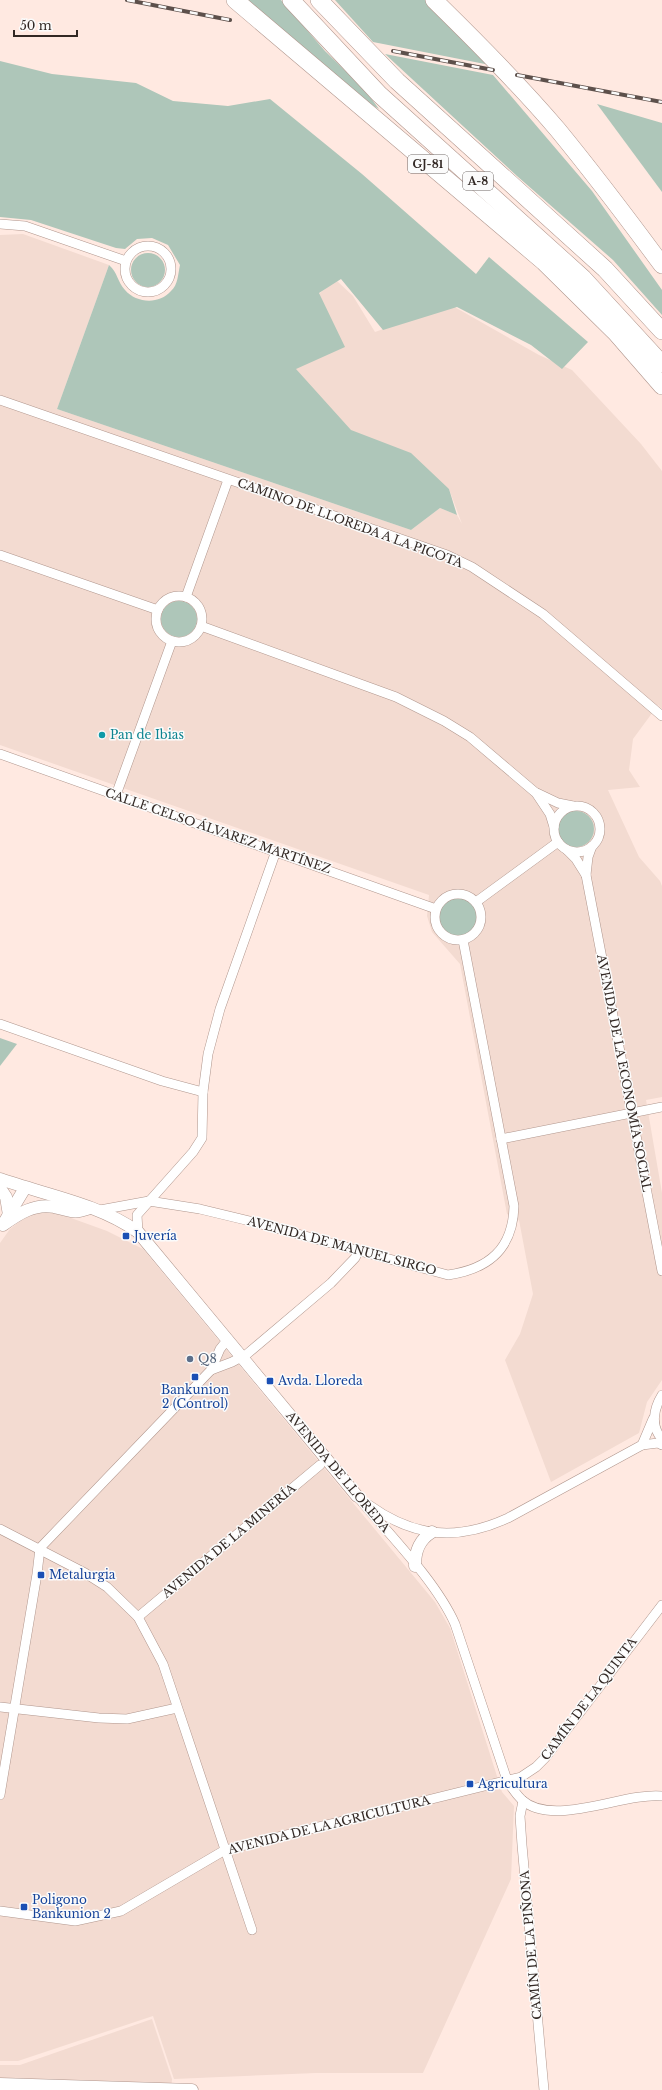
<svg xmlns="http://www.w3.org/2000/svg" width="662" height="2090" font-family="'Libre Baskerville',serif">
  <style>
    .industrial { fill: #f3dbd1 }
    .green { fill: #aec6b9 }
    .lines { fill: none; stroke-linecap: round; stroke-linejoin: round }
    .minor-casing { stroke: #b0968d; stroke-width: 10 }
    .tertiary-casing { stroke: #b0968d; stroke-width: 13 }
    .motorway-casing { stroke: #b0968d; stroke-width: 18 }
    .minor { stroke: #fff; stroke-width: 9 }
    .tertiary { stroke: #fff; stroke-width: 12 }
    .motorway { stroke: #fff; stroke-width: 17 }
    .rail-casing { stroke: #5d504b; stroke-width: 4 }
    .rail { stroke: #fbfbfb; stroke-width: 2.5; stroke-dasharray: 8; stroke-linecap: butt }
    .culture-dot { fill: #0f9aa8; stroke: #fbfbfb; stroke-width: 1.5 }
    .transit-dot { fill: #1a4fb4; stroke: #fbfbfb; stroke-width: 1.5 }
    .service-dot { fill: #5c6f8a; stroke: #fbfbfb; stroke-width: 1.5 }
    .labels { text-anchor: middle; stroke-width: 3; stroke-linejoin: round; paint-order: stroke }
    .shield { fill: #fbfbfb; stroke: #6e6764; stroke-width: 1 }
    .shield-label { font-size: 11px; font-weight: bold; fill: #322824 }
    .street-label { font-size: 12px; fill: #322824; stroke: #fbfbfb }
    .culture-label { font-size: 12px; fill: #0d838f; stroke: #fbfbfb; text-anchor: start }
    .transit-label { font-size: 12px; fill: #164399; stroke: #fbfbfb; text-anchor: start }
    .service-label { font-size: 12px; fill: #4e5e75; stroke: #fbfbfb; text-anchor: start }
  </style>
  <rect width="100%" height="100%" fill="#ffe9e1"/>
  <!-- industrial -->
  <g class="industrial">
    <path d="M23,234L109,265L57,409L411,530L440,508L457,515L462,524L449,489L344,433L293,370L315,297L336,280L353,296L375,332L451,305L539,355L572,370L641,444L662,471V709L658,705L633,739L629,770L640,787L608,790L639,857L660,881L662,886V1097L646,1100L662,1193V1380L647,1402L639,1433L551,1482L505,1360L520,1334L533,1294L519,1220L507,1214L460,964L432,932L427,916L429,895L0,745V235Z"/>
    <path d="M34,1210L60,1214L107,1231L143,1249L435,1602L450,1628L502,1792L514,1806L511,1879L423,2073H316L174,2079L153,2016L18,2061H0V1243L10,1229Z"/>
    <path d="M152,2019L172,2079L171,2090H0V2065H20Z"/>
  </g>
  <!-- green -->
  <g class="green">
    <path d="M246,0H281L325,51L365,90L379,109L358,97Z"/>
    <path d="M335,0H425L490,65L373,42Z"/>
    <path d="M385,54L493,75L592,191L662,290V315L613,260L517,176Z"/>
    <path d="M0,61L52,74L136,83L173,101L228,106L270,99L362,174L476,274L489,257L588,342L562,369L531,345L457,307L383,330L341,279L319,293L345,347L296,369L351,430L411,453L449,489L457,515L440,508L411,530L57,409L109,265C118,273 117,281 125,290C136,303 159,305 171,291C178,285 178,274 180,265L168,245L152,238L137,239L125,249L116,248L31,220L0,217Z"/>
    <path d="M597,104L662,123V192Z"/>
    <circle cx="148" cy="270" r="17"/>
    <circle cx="179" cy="619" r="18"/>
    <circle cx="576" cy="829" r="18"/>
    <circle cx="458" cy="917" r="19"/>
    <path d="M0,1038L17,1044L0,1066Z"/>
  </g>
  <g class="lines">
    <!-- minor casing -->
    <g class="minor-casing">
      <g id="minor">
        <path d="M0,224L25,226L126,261"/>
        <circle cx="148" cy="269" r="23"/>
        <path d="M0,400L447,555L472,567L543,614L662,716"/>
        <path d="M0,555L158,610"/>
        <circle cx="179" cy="619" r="23"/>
        <path d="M186,597L228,480"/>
        <path d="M201,626L396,697L444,721L470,737L536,793L550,814L554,827"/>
        <path d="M0,754L436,909"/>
        <path d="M537,793L558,803L573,806"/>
        <path d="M116,795L172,641"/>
        <circle cx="577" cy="829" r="23"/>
        <path d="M592,846L588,857L586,875L662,1271"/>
        <path d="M567,850L576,859L586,875"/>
        <circle cx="458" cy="917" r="23"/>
        <path d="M476,902L558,842"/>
        <path d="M0,1024L162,1081L203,1092"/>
        <path d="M501,1139L662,1107"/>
        <path d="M100,1210L149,1201L200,1209L254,1222L448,1275C489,1269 513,1249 514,1206L463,940"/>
        <path d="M138,1232L137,1215L193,1152L202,1138L203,1092L208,1054L220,1009L276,851"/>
        <path d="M211,1370L220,1349L228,1339"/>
        <path d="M662,1395C654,1408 650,1426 662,1439"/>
        <path d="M642,1445L653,1419"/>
        <path d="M357,1496C388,1533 436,1581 455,1624L507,1780C511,1787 516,1794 522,1800C553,1828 624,1792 662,1796"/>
        <path d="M369,1505C415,1538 458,1541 508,1518L642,1445L658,1443L662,1445"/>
        <path d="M0,1529L85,1573L107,1587L138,1617L163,1664L252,1930"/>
        <path d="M138,1617L320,1465"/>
        <path d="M0,1707L99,1718L127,1719L177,1708"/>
        <path d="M0,1795L37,1574L40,1548L211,1370L232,1362L247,1354L331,1283L355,1258L358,1252"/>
        <path d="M523,1801L520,1816L522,1845L544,2090"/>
        <path d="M0,1911L75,1921L121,1911L225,1850L521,1777L536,1767L545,1758L662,1605"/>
      </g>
    </g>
    <!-- tertiary casing -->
    <g class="tertiary-casing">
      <g id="tertiary">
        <path d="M0,1179C46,1195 99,1204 138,1232L357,1496"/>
        <path d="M0,1188L6,1197L9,1215"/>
        <path d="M5,1221L25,1188"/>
        <path d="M3,1225C18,1214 35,1203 54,1207C73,1210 69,1215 90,1208"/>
        <path d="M415,1566C415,1551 419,1540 432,1532"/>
        <path d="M0,2084L192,2090"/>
      </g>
    </g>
    <!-- motorway casing -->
    <g class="motorway-casing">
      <g id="motorway">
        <path d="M235,0L544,262L616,333L662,386"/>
        <path d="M291,0L379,94L583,278L662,364"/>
        <path d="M319,0L397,81L605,269L662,331"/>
        <path d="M434,0C477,42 519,84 558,130C594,174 628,219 662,265"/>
      </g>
    </g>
    <!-- minor -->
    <use href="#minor" class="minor"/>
    <!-- tertiary -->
    <use href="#tertiary" class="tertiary"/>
    <!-- motorway -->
    <use href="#motorway" class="motorway"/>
    <!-- rail casing -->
    <g class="rail-casing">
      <g id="rail">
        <path d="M127,0L230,20"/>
        <path d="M393,51L493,70"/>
        <path d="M517,75L662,102"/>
      </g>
    </g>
    <!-- rail -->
    <use href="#rail" class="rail"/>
  </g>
  <!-- markers -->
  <circle class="culture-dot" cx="102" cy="735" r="4"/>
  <g class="transit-dot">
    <rect x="122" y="1232" width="8" height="8" rx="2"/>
    <rect x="191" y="1373" width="8" height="8" rx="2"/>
    <rect x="266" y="1377" width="8" height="8" rx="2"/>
    <rect x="37" y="1571" width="8" height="8" rx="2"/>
    <rect x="466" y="1780" width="8" height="8" rx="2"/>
    <rect x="20" y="1903" width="8" height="8" rx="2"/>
  </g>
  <circle class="service-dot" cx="190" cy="1359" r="4"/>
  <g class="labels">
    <!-- shield labels -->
    <g class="shield">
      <rect x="408" y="155" width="40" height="18" rx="3"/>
      <rect x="463" y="172" width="30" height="18" rx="3"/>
    </g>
    <g class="shield-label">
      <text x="428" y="168">GJ-81</text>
      <text x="478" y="185">A-8</text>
    </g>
    <!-- street labels -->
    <g class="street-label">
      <text transform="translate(350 523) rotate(20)" y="4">CAMINO DE LLOREDA A LA PICOTA</text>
      <text transform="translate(218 831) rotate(19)" y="4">CALLE CELSO ÁLVAREZ MARTÍNEZ</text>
      <text transform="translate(624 1073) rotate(79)" y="4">AVENIDA DE LA ECONOMÍA SOCIAL</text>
      <text transform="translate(342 1246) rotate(15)" y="4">AVENIDA DE MANUEL SIRGO</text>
      <text transform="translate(338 1472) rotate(50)" y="4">AVENIDA DE LLOREDA</text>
      <text transform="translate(229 1541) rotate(-40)" y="4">AVENIDA DE LA MINERÍA</text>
      <text transform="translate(589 1699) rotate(-53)" y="4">CAMÍN DE LA QUINTA</text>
      <text transform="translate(329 1825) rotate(-14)" y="4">AVENIDA DE LA AGRICULTURA</text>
      <text transform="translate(531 1945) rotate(-95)" y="4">CAMÍN DE LA PIÑONA</text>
    </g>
    <!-- culture labels -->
    <g class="culture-label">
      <text x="110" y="739">Pan de Ibias</text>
    </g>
    <!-- transit labels -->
    <g class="transit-label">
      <text x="134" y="1240">Juvería</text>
      <text x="278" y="1385">Avda. Lloreda</text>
      <text x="195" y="1394" text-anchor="middle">Bankunion<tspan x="195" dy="14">2 (Control)</tspan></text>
      <text x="49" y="1579">Metalurgia</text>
      <text x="478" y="1788">Agricultura</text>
      <text x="32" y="1904">Poligono<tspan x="32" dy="14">Bankunion 2</tspan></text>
    </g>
    <!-- service labels -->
    <g class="service-label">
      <text x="198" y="1363">Q8</text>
    </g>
  </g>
  <!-- scale -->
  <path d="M14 30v6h63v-6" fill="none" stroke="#322824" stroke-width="2"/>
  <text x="20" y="30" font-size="12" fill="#322824" stroke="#fbfbfb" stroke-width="3" paint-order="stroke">50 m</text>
</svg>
